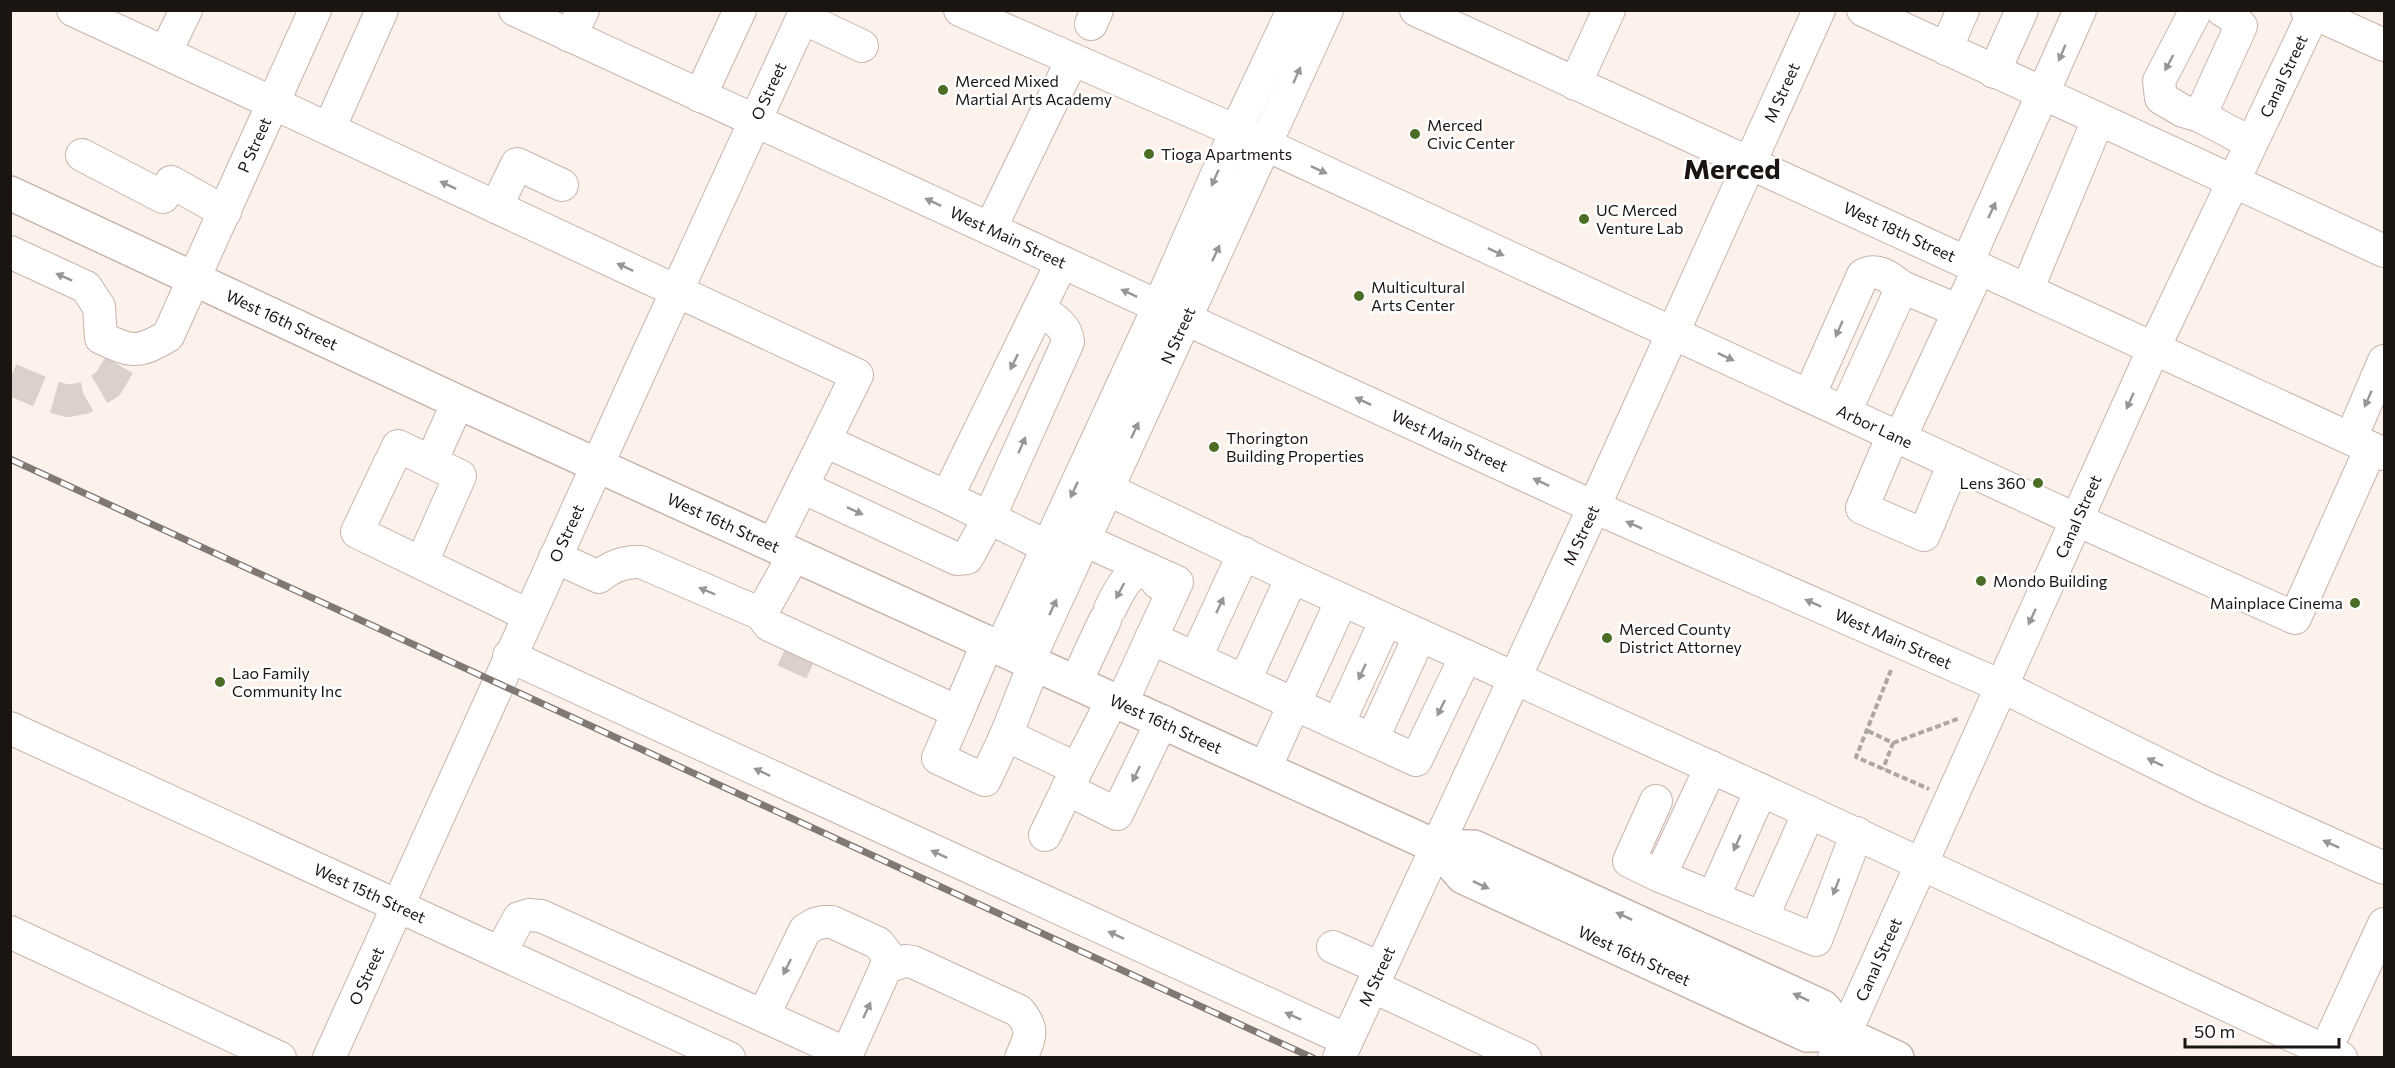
<svg xmlns="http://www.w3.org/2000/svg" width="2395" height="1068" font-family="Commissioner,sans-serif">
  <style>
    .lines { fill: none; stroke-linecap: round; stroke-linejoin: round }
    .minor-tunnel { stroke: #dbd0cb; stroke-width: 32; stroke-dasharray: 32 16; stroke-linecap: butt }
    .minor-casing { stroke: #c7b4ac; stroke-width: 34 }
    .major-casing { stroke: #c7b4ac; stroke-width: 36 }
    .path { stroke: #b0a6a1; stroke-width: 4; stroke-dasharray: 6 3; stroke-linecap: butt }
    .minor { stroke: #fff; stroke-width: 32 }
    .major { stroke: #fff; stroke-width: 33 }
    .rail-casing { stroke: #817874; stroke-width: 7 }
    .rail { stroke: #fff; stroke-width: 4.5; stroke-dasharray: 14; stroke-linecap: butt }
    .oneway { fill: #989694 }
    .poi-dot { fill: #4b6d25; stroke: #fff; stroke-width: 2 }
    .labels { text-anchor: middle; stroke-width: 5; stroke-linejoin: round; paint-order: stroke }
    .street-label { font-size: 16px; fill: #1b1512; stroke: #fff }
    .poi-label { font-size: 16px; fill: #1b1512; stroke: #fff; text-anchor: start }
    .town-label { font-size: 28px; font-weight: bold; fill: #1b1512; stroke: #fff }
  </style>
  <rect width="100%" height="100%" fill="#fdf1ec"/>
  <g class="lines">
    <!-- minor-tunnel -->
    <g class="minor-tunnel">
      <path d="M10,379L50,396L68,401L84,398L108,384L128,350"/>
      <path d="M784,651L813,664"/>
    </g>
    <!-- minor casing -->
    <g class="minor-casing">
      <g id="minor">
        <path d="M73,10L857,375L773,545"/>
        <path id="s1" d="M515,10L1594,507L2001,686L2207,788L2384,868"/>
        <path id="s2" d="M960,10L1236,131L2077,520L2295,618L2371,448"/>
        <path id="s3" d="M1416,10L2384,454"/>
        <path d="M1863,10L2384,251"/>
        <path d="M2196,10L2159,81L2161,98L2183,111L2200,116L2251,143"/>
        <path d="M2307,10L2384,45"/>
        <path d="M803,18L862,46"/>
        <path d="M1091,24L1097,10"/>
        <path d="M570,36L583,10"/>
        <path d="M1946,49L1963,10"/>
        <path d="M165,53L186,10"/>
        <path d="M1994,72L2022,10"/>
        <path d="M1575,84L1609,10"/>
        <path d="M700,96L740,10"/>
        <path d="M2200,116L2241,26L2230,15L2222,10"/>
        <path d="M329,129L382,10"/>
        <path d="M82,155L163,197L171,182L225,212"/>
        <path d="M496,207L517,164L562,185"/>
        <path d="M990,229L1072,60"/>
        <path id="s4" d="M10,252L86,287L99,307L101,338C132,352 137,354 168,336L315,10"/>
        <path d="M1967,263L2080,10"/>
        <path d="M1902,287L1959,311"/>
        <path d="M2027,290L2098,120"/>
        <path d="M1809,396L1863,275C1878,267 1890,278 1902,287L1845,412"/>
        <path d="M1893,435L1862,508L1924,535L1954,463"/>
        <path d="M1900,438L1979,268"/>
        <path d="M2351,438L2384,361"/>
        <path d="M825,441L947,497L1048,547"/>
        <path d="M431,462L458,402"/>
        <path d="M802,487L957,559L967,558L989,518L1068,342C1067,325 1052,318 1039,309"/>
        <path d="M1107,489L1292,577L1761,790L2341,1058"/>
        <path d="M947,497L1062,262"/>
        <path d="M1084,540L1177,582L1122,702"/>
        <path d="M555,557L599,577C611,566 624,561 641,562L761,614L769,625L958,712L938,758L985,780L1006,735L1077,769L1045,835"/>
        <path d="M422,562L460,476L398,446L357,532L528,615"/>
        <path d="M1110,609C1119,591 1136,552 1158,583"/>
        <path d="M761,614L794,555"/>
        <path d="M1151,638L1416,760L1466,656"/>
        <path d="M1001,648L1159,306L1236,131L1293,10"/>
        <path d="M509,656L1347,1040"/>
        <path d="M1196,657L1244,553"/>
        <path id="s5" d="M1029,660L1327,10"/>
        <path d="M1245,680L1292,577"/>
        <path d="M1076,682L1105,620"/>
        <path d="M958,712L988,642"/>
        <path d="M1338,724L1386,620"/>
        <path id="s6" d="M10,728L729,1058"/>
        <path d="M1006,735L1035,662"/>
        <path d="M1372,740L1420,635"/>
        <path d="M1711,767L1660,876L1816,940L1857,833"/>
        <path d="M1265,768L1342,600"/>
        <path d="M1077,769L1113,699"/>
        <path d="M1067,789L1117,814L1162,721"/>
        <path d="M1656,801L1629,861L1660,876"/>
        <path d="M1713,898L1761,790"/>
        <path d="M1762,918L1809,812"/>
        <path d="M10,932L280,1058"/>
        <path d="M1333,947L1380,968"/>
        <path d="M500,953L519,918L529,915L541,916L768,1018"/>
        <path d="M886,967L905,961L913,962L1019,1011C1035,1030 1030,1037 1021,1058"/>
        <path d="M1372,986L1525,1058"/>
        <path id="s7" d="M329,1058C488,708 644,358 806,10"/>
        <path d="M845,1058L847,1054L886,967L889,957L878,943L832,922H823L815,924L805,930L769,1004L768,1018L847,1054"/>
        <path id="s8" d="M1339,1058L1594,507L1819,10"/>
        <path id="s9" d="M1834,1058L2154,348L2315,10"/>
        <path d="M2322,1058L2384,924"/>
      </g>
    </g>
    <!-- major casing -->
    <g class="major-casing">
      <g id="major">
        <path id="s10" d="M10,193L458,402L1437,847L1463,877L1807,1035L1845,1034"/>
        <path d="M1437,847H1474L1823,1007L1845,1034L1897,1058"/>
      </g>
    </g>
    <!-- path -->
    <g class="path">
      <path d="M1891,670L1856,757L1929,789"/>
      <path d="M1868,731L1893,743L1883,769"/>
      <path d="M1893,743L1960,718"/>
    </g>
    <!-- minor -->
    <use href="#minor" class="minor"/>
    <!-- major -->
    <use href="#major" class="major"/>
    <!-- rail casing -->
    <g class="rail-casing">
      <path id="rail" d="M10,459L1313,1058"/>
    </g>
    <!-- rail -->
    <use href="#rail" class="rail"/>
  </g>
  <!-- one-way arrows -->
  <defs><path id="oneway-solid" d="M-6-.8H1V-3.2L6.5 0L1 3.2V.8H-6Z" transform="scale(1.5)"/></defs>
  <g class="oneway">
    <use href="#oneway-solid" transform="translate(2062 53) rotate(113)"/>
    <use href="#oneway-solid" transform="translate(2169 63) rotate(118)"/>
    <use href="#oneway-solid" transform="translate(1297 75) rotate(-66)"/>
    <use href="#oneway-solid" transform="translate(1319 170) rotate(25)"/>
    <use href="#oneway-solid" transform="translate(1215 178) rotate(114)"/>
    <use href="#oneway-solid" transform="translate(448 185) rotate(-155)"/>
    <use href="#oneway-solid" transform="translate(933 202) rotate(-155)"/>
    <use href="#oneway-solid" transform="translate(1992 210) rotate(-65)"/>
    <use href="#oneway-solid" transform="translate(1496 252) rotate(25)"/>
    <use href="#oneway-solid" transform="translate(1216 253) rotate(-65)"/>
    <use href="#oneway-solid" transform="translate(625 267) rotate(-155)"/>
    <use href="#oneway-solid" transform="translate(64 277) rotate(-156)"/>
    <use href="#oneway-solid" transform="translate(1129 293) rotate(-155)"/>
    <use href="#oneway-solid" transform="translate(1839 329) rotate(114)"/>
    <use href="#oneway-solid" transform="translate(1726 357) rotate(25)"/>
    <use href="#oneway-solid" transform="translate(1014 362) rotate(116)"/>
    <use href="#oneway-solid" transform="translate(2368 399) rotate(114)"/>
    <use href="#oneway-solid" transform="translate(1363 401) rotate(-155)"/>
    <use href="#oneway-solid" transform="translate(2130 401) rotate(114)"/>
    <use href="#oneway-solid" transform="translate(1135 430) rotate(-65)"/>
    <use href="#oneway-solid" transform="translate(1022 445) rotate(-66)"/>
    <use href="#oneway-solid" transform="translate(1541 482) rotate(-155)"/>
    <use href="#oneway-solid" transform="translate(1074 490) rotate(115)"/>
    <use href="#oneway-solid" transform="translate(855 511) rotate(25)"/>
    <use href="#oneway-solid" transform="translate(1634 525) rotate(-156)"/>
    <use href="#oneway-solid" transform="translate(707 591) rotate(-157)"/>
    <use href="#oneway-solid" transform="translate(1120 591) rotate(118)"/>
    <use href="#oneway-solid" transform="translate(1813 603) rotate(-156)"/>
    <use href="#oneway-solid" transform="translate(1220 605) rotate(-65)"/>
    <use href="#oneway-solid" transform="translate(1053 607) rotate(-65)"/>
    <use href="#oneway-solid" transform="translate(2032 617) rotate(115)"/>
    <use href="#oneway-solid" transform="translate(1362 672) rotate(115)"/>
    <use href="#oneway-solid" transform="translate(1441 708) rotate(116)"/>
    <use href="#oneway-solid" transform="translate(2155 762) rotate(-154)"/>
    <use href="#oneway-solid" transform="translate(762 772) rotate(-155)"/>
    <use href="#oneway-solid" transform="translate(1136 774) rotate(116)"/>
    <use href="#oneway-solid" transform="translate(1737 843) rotate(114)"/>
    <use href="#oneway-solid" transform="translate(2331 844) rotate(-156)"/>
    <use href="#oneway-solid" transform="translate(939 854) rotate(-155)"/>
    <use href="#oneway-solid" transform="translate(1481 885) rotate(25)"/>
    <use href="#oneway-solid" transform="translate(1836 887) rotate(111)"/>
    <use href="#oneway-solid" transform="translate(1624 916) rotate(-155)"/>
    <use href="#oneway-solid" transform="translate(1116 935) rotate(-155)"/>
    <use href="#oneway-solid" transform="translate(787 967) rotate(116)"/>
    <use href="#oneway-solid" transform="translate(1801 997) rotate(-155)"/>
    <use href="#oneway-solid" transform="translate(867 1010) rotate(-65)"/>
    <use href="#oneway-solid" transform="translate(1293 1016) rotate(-156)"/>
  </g>
  <!-- markers -->
  <g class="poi-dot">
    <circle cx="943" cy="90" r="6"/>
    <circle cx="1415" cy="134" r="6"/>
    <circle cx="1149" cy="154" r="6"/>
    <circle cx="1584" cy="219" r="6"/>
    <circle cx="1359" cy="296" r="6"/>
    <circle cx="1214" cy="447" r="6"/>
    <circle cx="2038" cy="483" r="6"/>
    <circle cx="1981" cy="581" r="6"/>
    <circle cx="2355" cy="603" r="6"/>
    <circle cx="1607" cy="638" r="6"/>
    <circle cx="220" cy="682" r="6"/>
  </g>
  <g class="labels">
    <!-- street labels -->
    <g class="street-label">
      <text dy="6" stroke="none"><textPath href="#s9" startOffset="1080">Canal Street</textPath></text>
      <text dy="6" stroke="none"><textPath href="#s7" startOffset="1062">O Street</textPath></text>
      <text dy="6" stroke="none"><textPath href="#s8" startOffset="1062">M Street</textPath></text>
      <text dy="6" stroke="none"><textPath href="#s4" startOffset="420">P Street</textPath></text>
      <text dy="6" stroke="none"><textPath href="#s3" startOffset="532">West 18th Street</textPath></text>
      <text dy="6" stroke="none"><textPath href="#s1" startOffset="543">West Main Street</textPath></text>
      <text dy="6" stroke="none"><textPath href="#s10" startOffset="300">West 16th Street</textPath></text>
      <text dy="6" stroke="none"><textPath href="#s5" startOffset="357">N Street</textPath></text>
      <text dy="6" stroke="none"><textPath href="#s2" startOffset="1005">Arbor Lane</textPath></text>
      <text dy="6" stroke="none"><textPath href="#s1" startOffset="1029">West Main Street</textPath></text>
      <text dy="6" stroke="none"><textPath href="#s9" startOffset="594">Canal Street</textPath></text>
      <text dy="6" stroke="none"><textPath href="#s10" startOffset="786">West 16th Street</textPath></text>
      <text dy="6" stroke="none"><textPath href="#s7" startOffset="576">O Street</textPath></text>
      <text dy="6" stroke="none"><textPath href="#s8" startOffset="576">M Street</textPath></text>
      <text dy="6" stroke="none"><textPath href="#s1" startOffset="1515">West Main Street</textPath></text>
      <text dy="6" stroke="none"><textPath href="#s10" startOffset="1272">West 16th Street</textPath></text>
      <text dy="6" stroke="none"><textPath href="#s6" startOffset="396">West 15th Street</textPath></text>
      <text dy="6" stroke="none"><textPath href="#s10" startOffset="1798">West 16th Street</textPath></text>
      <text dy="6" stroke="none"><textPath href="#s9" startOffset="108">Canal Street</textPath></text>
      <text dy="6" stroke="none"><textPath href="#s7" startOffset="90">O Street</textPath></text>
      <text dy="6" stroke="none"><textPath href="#s8" startOffset="90">M Street</textPath></text>
    </g>
    <!-- poi labels -->
    <g class="poi-label">
      <text x="955" y="87">Merced Mixed<tspan x="955" dy="18">Martial Arts Academy</tspan></text>
      <text x="1427" y="131">Merced<tspan x="1427" dy="18">Civic Center</tspan></text>
      <text x="1161" y="160">Tioga Apartments</text>
      <text x="1596" y="216">UC Merced<tspan x="1596" dy="18">Venture Lab</tspan></text>
      <text x="1371" y="293">Multicultural<tspan x="1371" dy="18">Arts Center</tspan></text>
      <text x="1226" y="444">Thorington<tspan x="1226" dy="18">Building Properties</tspan></text>
      <text x="2026" y="489" text-anchor="end">Lens 360</text>
      <text x="1993" y="587">Mondo Building</text>
      <text x="2343" y="609" text-anchor="end">Mainplace Cinema</text>
      <text x="1619" y="635">Merced County<tspan x="1619" dy="18">District Attorney</tspan></text>
      <text x="232" y="679">Lao Family<tspan x="232" dy="18">Community Inc</tspan></text>
    </g>
    <!-- town labels -->
    <g class="town-label">
      <text x="1732" y="179">Merced</text>
    </g>
  </g>
  <!-- border -->
  <rect width="2395" height="1068" fill="none" stroke="#1b1512" stroke-width="24"/>
  <!-- scale -->
  <path d="M2185 1038v9h154v-9" fill="none" stroke="#1b1512" stroke-width="3"/>
  <text x="2194" y="1038" font-size="18" fill="#1b1512" stroke="#ffffff" stroke-width="4.5" paint-order="stroke">50 m</text>
</svg>
